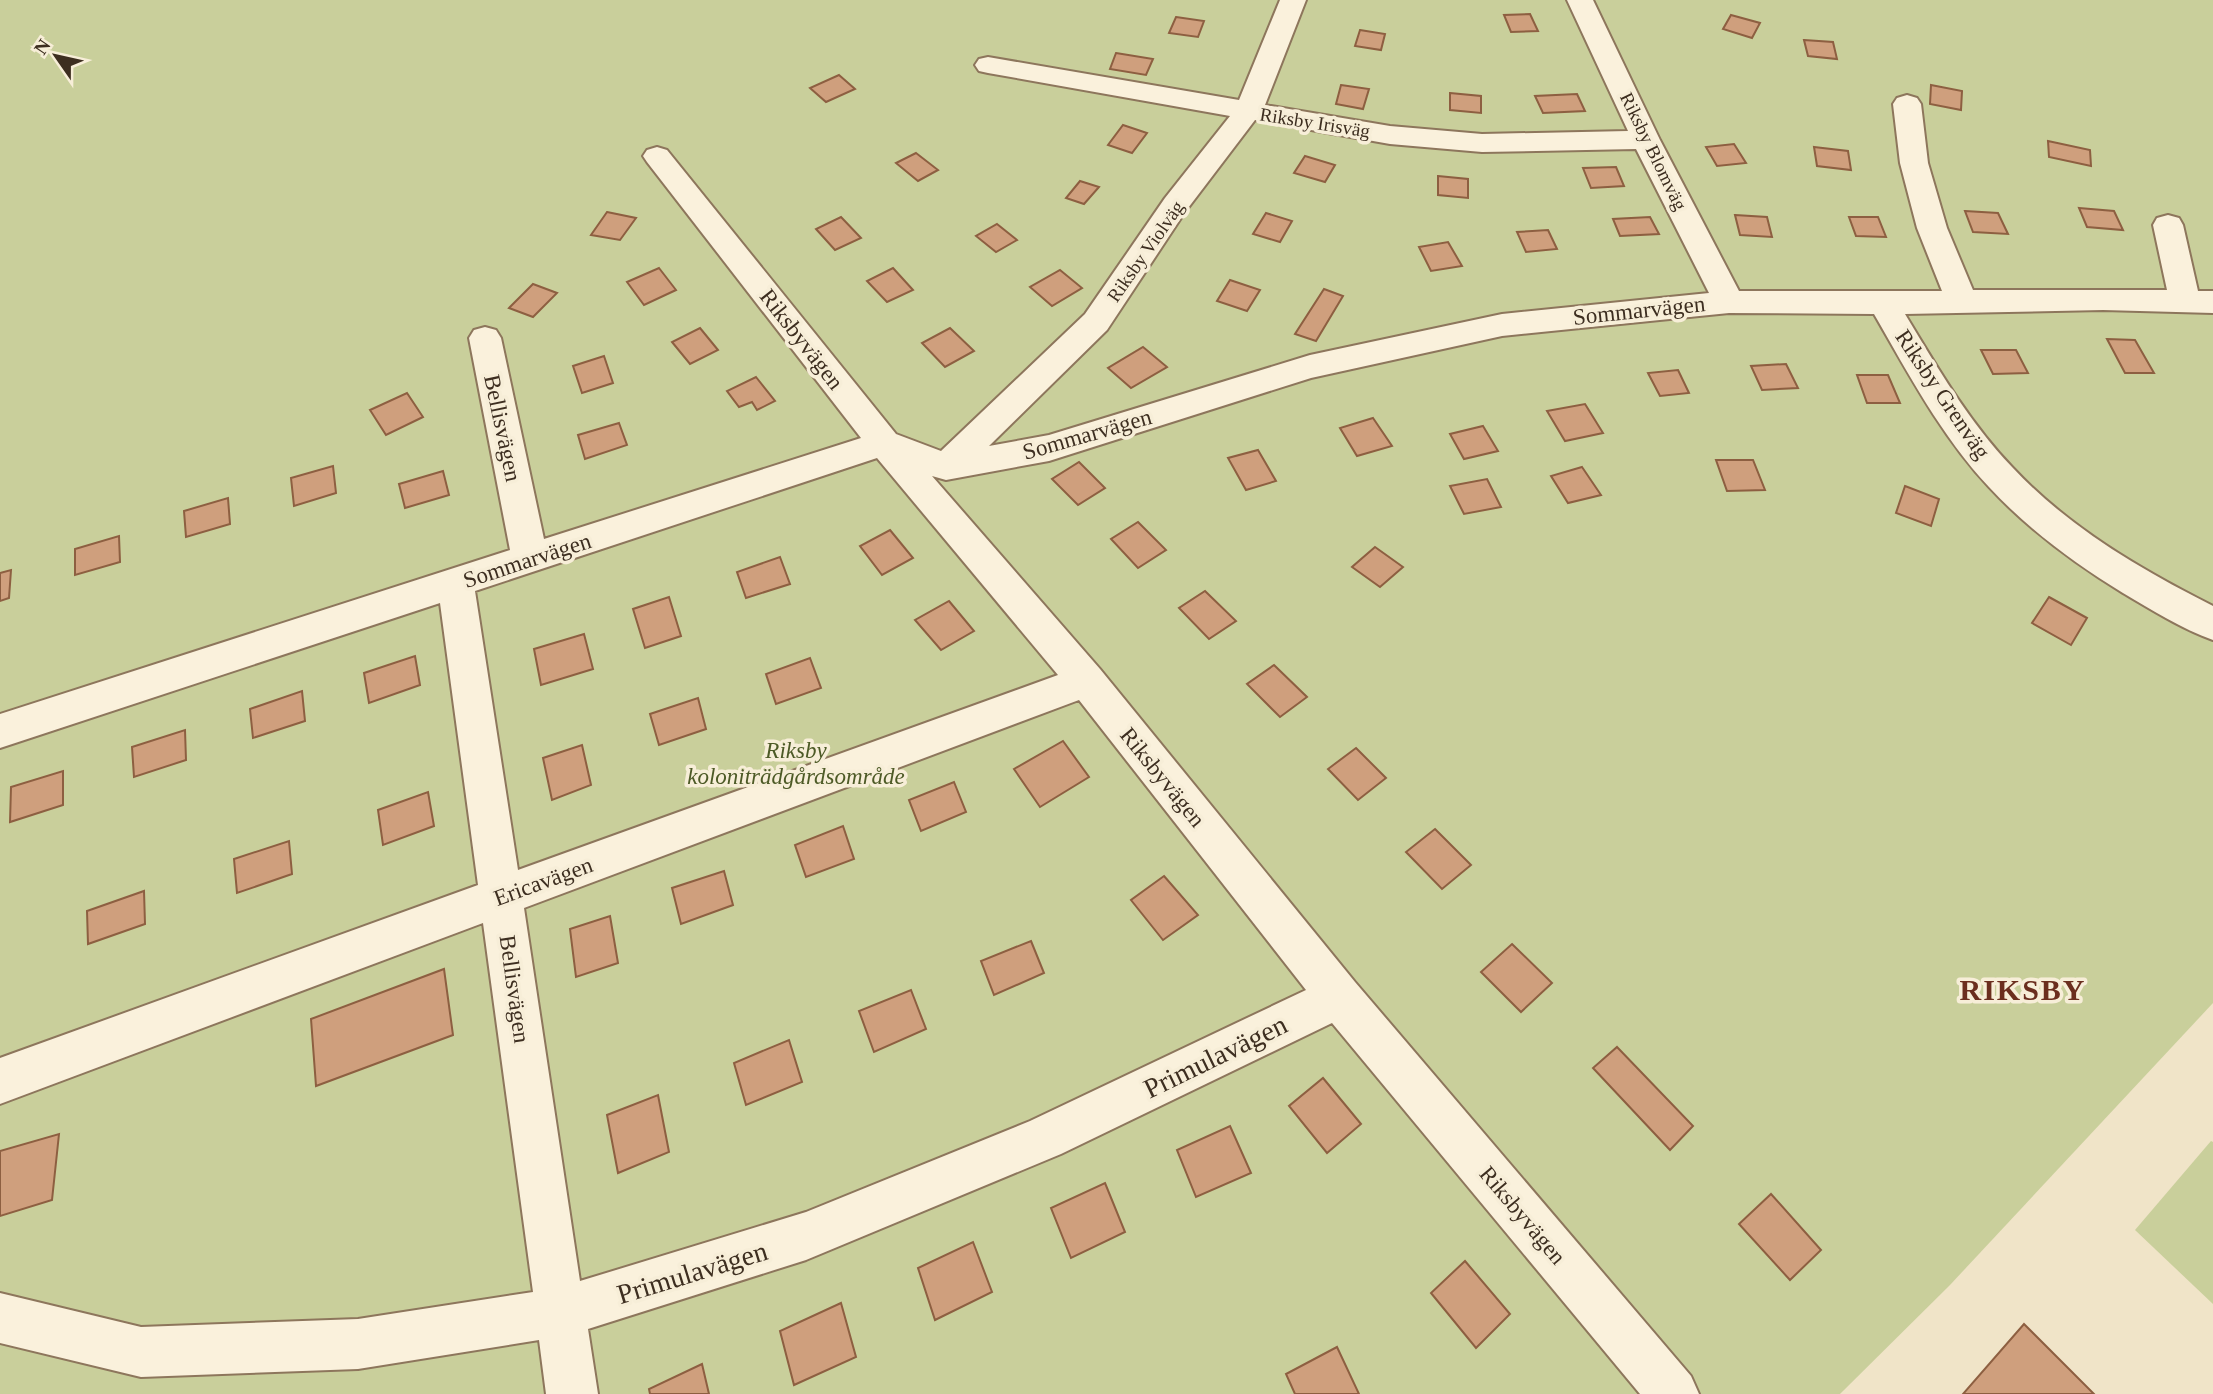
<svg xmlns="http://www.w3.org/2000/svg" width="2213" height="1394" font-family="Georgia,serif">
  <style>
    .green { fill: #c9cf9b }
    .building { fill: #cf9f7d; stroke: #8d5f41; stroke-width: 2 }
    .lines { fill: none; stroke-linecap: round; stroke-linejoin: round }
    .minor-casing { stroke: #8d765c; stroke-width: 4 }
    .minor { fill: #faf1dc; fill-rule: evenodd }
    .labels { text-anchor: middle; stroke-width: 7; stroke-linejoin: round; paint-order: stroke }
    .far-street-label { font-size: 19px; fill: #3d2e20; stroke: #f7eed8 }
    .street-label { font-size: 23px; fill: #3d2e20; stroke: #f7eed8 }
    .park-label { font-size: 23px; font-style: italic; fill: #4d5a26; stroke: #f7eed8 }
    .near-street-label { font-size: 28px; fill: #3d2e20; stroke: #f7eed8 }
    .district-label { font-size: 30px; font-weight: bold; letter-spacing: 2px; fill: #6b2e1e; stroke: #f7eed8 }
  </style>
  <rect width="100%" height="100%" fill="#f0e4c8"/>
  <!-- green -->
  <g class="green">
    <path d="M0,0H2213V1003L1950,1285L1840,1394H0Z"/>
    <path d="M2211,1141L2213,1142V1304L2135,1230Z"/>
  </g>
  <!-- building -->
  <g class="building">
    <path d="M1530,14L1538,31L1511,32L1504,15Z"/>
    <path d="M1731,15L1760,23L1752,38L1723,29Z"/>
    <path d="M1176,17L1204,21L1198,37L1169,33Z"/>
    <path d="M1360,30L1385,34L1381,50L1355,46Z"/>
    <path d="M1804,40L1833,42L1837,59L1808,56Z"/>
    <path d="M1116,53L1153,59L1146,75L1110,69Z"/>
    <path d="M839,75L855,89L826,102L810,88Z"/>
    <path d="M1341,85L1369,89L1363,109L1336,104Z"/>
    <path d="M1931,85L1962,91L1961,110L1930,104Z"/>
    <path d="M1450,93L1481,96V113L1450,110Z"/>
    <path d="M1577,94L1585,111L1543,113L1535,96Z"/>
    <path d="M1123,125L1147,133L1132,153L1108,145Z"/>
    <path d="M2048,141L2090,150L2091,166L2049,157Z"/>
    <path d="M1734,144L1746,163L1717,166L1706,147Z"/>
    <path d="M1814,147L1848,151L1851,170L1817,166Z"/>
    <path d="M916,153L938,170L918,181L896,163Z"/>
    <path d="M1305,156L1335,165L1325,182L1294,173Z"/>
    <path d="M1616,167L1624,186L1591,188L1583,168Z"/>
    <path d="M1438,176L1468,179V198L1438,195Z"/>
    <path d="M1080,181L1099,187L1084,204L1066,198Z"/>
    <path d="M2079,208L2114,211L2123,230L2087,227Z"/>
    <path d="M1965,211L1998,213L2008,234L1973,232Z"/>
    <path d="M607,212L636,218L620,240L591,235Z"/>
    <path d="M1266,213L1292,221L1280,242L1253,234Z"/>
    <path d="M1735,215L1767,217L1772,237L1740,235Z"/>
    <path d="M841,217L861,238L835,250L816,229Z"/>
    <path d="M1650,217L1659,234L1620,236L1613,219Z"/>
    <path d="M1849,217H1878L1886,237L1856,236Z"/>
    <path d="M997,224L1017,240L996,252L976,236Z"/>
    <path d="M1548,230L1557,249L1526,252L1517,232Z"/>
    <path d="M1448,242L1462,266L1431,271L1419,247Z"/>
    <path d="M659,268L676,290L644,305L627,282Z"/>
    <path d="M893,268L913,290L887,302L867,281Z"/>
    <path d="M1060,270L1082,288L1052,306L1030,287Z"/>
    <path d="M1230,280L1260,290L1247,311L1217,301Z"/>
    <path d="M533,284L557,293L533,317L509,308Z"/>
    <path d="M1324,289L1343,296L1316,341L1295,334Z"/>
    <path d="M700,328L718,350L690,364L672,342Z"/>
    <path d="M950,328L974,351L945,367L922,343Z"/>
    <path d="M2107,339L2135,340L2154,373H2125Z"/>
    <path d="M1143,347L1167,367L1131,388L1108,368Z"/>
    <path d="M1981,350H2016L2028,373L1993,374Z"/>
    <path d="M604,356L613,383L582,393L573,366Z"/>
    <path d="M1786,364L1798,388L1762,390L1751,366Z"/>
    <path d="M1678,370L1689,393L1660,396L1648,373Z"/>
    <path d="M1857,375H1888L1900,403H1867Z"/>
    <path d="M756,377L775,401L757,410L752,402L739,407L727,391Z"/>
    <path d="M407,393L423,417L386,435L370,410Z"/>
    <path d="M1585,404L1603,433L1565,441L1547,411Z"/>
    <path d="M1373,418L1392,446L1357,456L1340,428Z"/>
    <path d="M619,423L627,445L585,459L578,435Z"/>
    <path d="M1483,426L1498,451L1464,459L1450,434Z"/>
    <path d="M1258,450L1276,481L1246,490L1228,458Z"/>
    <path d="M1716,460H1753L1765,490L1727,491Z"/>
    <path d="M1079,462L1105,488L1078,505L1052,479Z"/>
    <path d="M333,466L336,493L294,506L291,478Z"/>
    <path d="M1582,467L1601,495L1568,503L1551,476Z"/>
    <path d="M443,471L449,495L405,508L399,484Z"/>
    <path d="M1487,479L1501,507L1464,514L1450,486Z"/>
    <path d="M1905,486L1939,499L1931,526L1896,513Z"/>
    <path d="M228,498L230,524L186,537L184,511Z"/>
    <path d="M1138,522L1166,550L1138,568L1111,539Z"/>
    <path d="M890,530L913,558L882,575L860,546Z"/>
    <path d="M119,536L120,562L75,575V549Z"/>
    <path d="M1375,547L1403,567L1380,587L1352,567Z"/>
    <path d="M780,557L790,584L746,598L737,572Z"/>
    <path d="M11,570L9,598L0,601V573Z"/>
    <path d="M1205,591L1236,621L1209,639L1179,608Z"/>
    <path d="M669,597L681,636L645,648L633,609Z"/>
    <path d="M2049,597L2087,618L2071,645L2032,623Z"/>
    <path d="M949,601L974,631L941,650L915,620Z"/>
    <path d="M584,634L593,669L541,685L534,649Z"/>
    <path d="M415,656L420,685L369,703L364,673Z"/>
    <path d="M810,658L821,688L776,704L766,674Z"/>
    <path d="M1274,665L1307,697L1280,717L1247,684Z"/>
    <path d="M302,691L305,721L253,738L250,709Z"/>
    <path d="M698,698L706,729L659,745L650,714Z"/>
    <path d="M185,730L186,760L134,777L132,747Z"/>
    <path d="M1063,741L1089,777L1040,807L1014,769Z"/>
    <path d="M582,745L591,785L552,800L543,758Z"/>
    <path d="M1356,748L1386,778L1358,800L1328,769Z"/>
    <path d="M63,771V805L10,822L11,787Z"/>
    <path d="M954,782L966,812L921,831L909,800Z"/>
    <path d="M428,792L434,826L383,845L378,810Z"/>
    <path d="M843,826L854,859L806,877L795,845Z"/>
    <path d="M1435,829L1471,865L1442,889L1406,852Z"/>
    <path d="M289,841L292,874L237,893L234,859Z"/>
    <path d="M724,871L733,905L681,924L672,888Z"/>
    <path d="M1164,876L1198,915L1163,940L1131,900Z"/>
    <path d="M144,891L145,924L88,944L87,911Z"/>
    <path d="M610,916L618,963L576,977L570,929Z"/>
    <path d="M1031,941L1044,973L994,995L981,961Z"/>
    <path d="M1512,944L1552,983L1521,1012L1481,972Z"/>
    <path d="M444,969L453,1035L316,1086L311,1019Z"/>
    <path d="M911,990L926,1029L874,1052L859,1011Z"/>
    <path d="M789,1040L802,1082L746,1105L734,1063Z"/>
    <path d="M1617,1047L1693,1126L1670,1150L1593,1068Z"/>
    <path d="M1323,1078L1361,1124L1327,1153L1289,1106Z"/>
    <path d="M658,1095L669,1152L618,1173L607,1115Z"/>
    <path d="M1230,1126L1251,1173L1196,1197L1177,1150Z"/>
    <path d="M59,1134L52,1200L0,1216V1151Z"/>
    <path d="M1105,1183L1125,1232L1071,1258L1051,1208Z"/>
    <path d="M1771,1194L1821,1250L1790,1280L1739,1224Z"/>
    <path d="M973,1242L992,1292L935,1320L918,1268Z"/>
    <path d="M1465,1261L1510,1314L1476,1348L1431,1293Z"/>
    <path d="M841,1303L856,1357L794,1385L780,1331Z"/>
    <path d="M2024,1324L2094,1394H1963Z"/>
    <path d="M1337,1347L1359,1394H1295L1286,1374Z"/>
    <path d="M702,1364L709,1394H650L649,1389Z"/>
  </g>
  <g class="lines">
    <!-- minor casing -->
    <g class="minor-casing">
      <path id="minor" d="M1280,0H1306L1265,105L1390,126L1482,134L1628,131L1567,0H1593L1660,140L1739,291H1942L1917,228L1900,163L1893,104L1897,98L1907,95L1917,98L1921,104L1928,163L1947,228L1973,290H2167L2153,225L2157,218L2168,215L2179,218L2183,225L2198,291H2213V313L2103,310L1905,314C1937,367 1969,422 2012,467C2068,527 2140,569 2213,606V640C2182,629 2152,610 2123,593C2074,563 2028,529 1989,487C1942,437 1908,373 1874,314L1729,313L1502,336L1311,378L1049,461L946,480L932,476L1100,669L1355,982L1691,1376L1699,1394H1640L1332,1023L1061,1154L806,1260L588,1329L598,1394H546L539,1340L358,1369L141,1377L0,1343V1293L141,1327L358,1319L533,1292L483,923L0,1104V1058L478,885L440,603L0,748V714L510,550L469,338L474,330L485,327L496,330L501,338L544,539L861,438L647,162L643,156L647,150L657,147L667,150L896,434L941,451L1085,314L1165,198L1230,116L988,73L979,71L975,65L979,59L988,57L1239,100ZM1255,120L1390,144L1482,152L1636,149L1709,293L1502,314L1310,355L1049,435L989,446L1107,330L1185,212ZM877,458L1058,675L518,870L475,591ZM1079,700L1306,990L1030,1121L806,1212L580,1281L524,908Z"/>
    </g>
    <!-- minor -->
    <use href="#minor" class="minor"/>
  </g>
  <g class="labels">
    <!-- far-street labels -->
    <g class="far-street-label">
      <text transform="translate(1315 122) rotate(9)" y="7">Riksby Irisväg</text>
      <text transform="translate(1654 151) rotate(64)" y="7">Riksby Blomväg</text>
      <text transform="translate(1145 251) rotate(-55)" y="7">Riksby Violväg</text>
    </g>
    <!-- street labels -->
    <g class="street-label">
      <text transform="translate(1639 310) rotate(-6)" y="8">Sommarvägen</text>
      <text transform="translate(802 339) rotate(52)" y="8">Riksbyvägen</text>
      <text transform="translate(1943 394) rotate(56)" y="8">Riksby Grenväg</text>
      <text transform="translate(503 428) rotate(78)" y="8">Bellisvägen</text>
      <text transform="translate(1087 434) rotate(-16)" y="8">Sommarvägen</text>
      <text transform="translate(527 560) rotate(-18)" y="8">Sommarvägen</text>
      <text transform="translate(1163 777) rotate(51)" y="8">Riksbyvägen</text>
      <text transform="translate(543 881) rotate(-20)" y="8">Ericavägen</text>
      <text transform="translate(515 989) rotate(82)" y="8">Bellisvägen</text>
      <text transform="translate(1523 1215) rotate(50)" y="8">Riksbyvägen</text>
    </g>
    <!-- park labels -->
    <g class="park-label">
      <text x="796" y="758">Riksby<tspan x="796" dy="26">koloniträdgårdsområde</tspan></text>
    </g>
    <!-- near-street labels -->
    <g class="near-street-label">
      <text transform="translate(1215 1056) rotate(-26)" y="10">Primulavägen</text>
      <text transform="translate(692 1272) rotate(-17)" y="10">Primulavägen</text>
    </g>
    <!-- district labels -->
    <g class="district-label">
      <text x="2023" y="1000">RIKSBY</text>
    </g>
  </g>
  <!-- north arrow -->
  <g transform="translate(56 56) rotate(304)" stroke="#f7eed8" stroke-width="5" paint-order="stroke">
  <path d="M0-5L12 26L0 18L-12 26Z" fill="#3d2e20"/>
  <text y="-10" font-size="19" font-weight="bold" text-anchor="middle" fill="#3d2e20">N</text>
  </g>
</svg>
